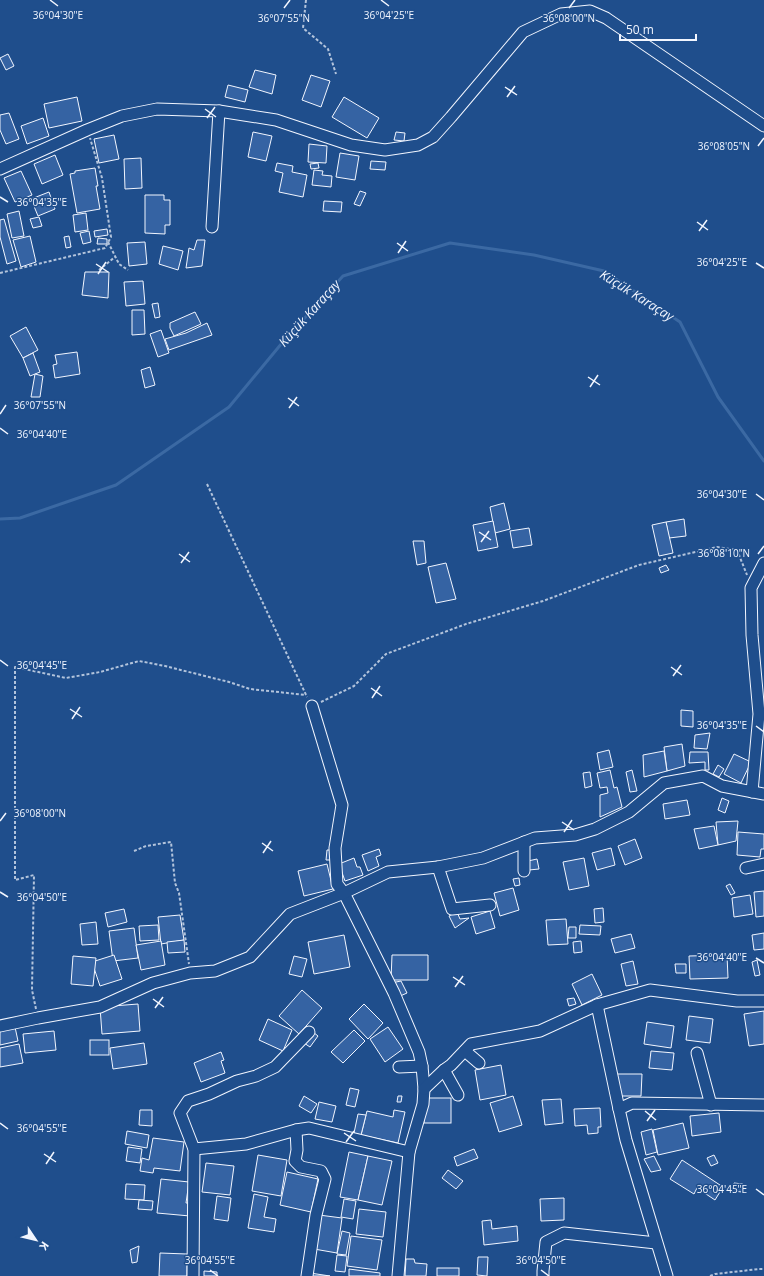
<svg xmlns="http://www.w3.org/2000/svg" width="764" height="1276" font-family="'Open Sans',sans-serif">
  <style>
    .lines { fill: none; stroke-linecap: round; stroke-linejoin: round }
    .stream { stroke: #3b69a3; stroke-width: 3 }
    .building { fill: #3563a3; stroke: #f2f6ff }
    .minor-casing { stroke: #f2f6ff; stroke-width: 13 }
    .path { stroke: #b3c4dc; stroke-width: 2; stroke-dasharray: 3 2; stroke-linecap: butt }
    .minor { stroke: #1f4e8c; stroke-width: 11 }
    .ticks { fill: none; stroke: #f2f6ff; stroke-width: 1.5 }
    .labels { text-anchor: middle; stroke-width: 3; stroke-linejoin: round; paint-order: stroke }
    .water-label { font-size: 13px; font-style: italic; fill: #f2f6ff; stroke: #1f4e8c }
    .ticks-label { font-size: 10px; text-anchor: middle; fill: #f2f6ff; stroke: #1f4e8c; stroke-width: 3; stroke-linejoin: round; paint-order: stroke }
  </style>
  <rect width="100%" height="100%" fill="#1f4e8c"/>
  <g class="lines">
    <!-- stream -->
    <path class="stream" d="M0,519L20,518L116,485L229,407L282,343L343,276L450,243L534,255L604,271L680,322L718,397L764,461"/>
  </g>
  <!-- building -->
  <g class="building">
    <path d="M8,54L14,66L6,70L0,58Z"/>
    <path d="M255,70L276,75L272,94L249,87Z"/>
    <path d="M311,75L330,81L321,107L302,100Z"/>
    <path d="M228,85L248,90L245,102L225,97Z"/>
    <path d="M77,97L82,121L49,128L44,104Z"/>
    <path d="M344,97L379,118L367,138L332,117Z"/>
    <path d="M9,113L19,139L6,144L0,130V115Z"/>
    <path d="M43,118L49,136L27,144L21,126Z"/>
    <path d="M253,132L272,136L266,161L248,157Z"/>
    <path d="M396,132L405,133L404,141L394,140Z"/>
    <path d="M114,135L119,159L99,163L94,139Z"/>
    <path d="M309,144L327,146L326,163L308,162Z"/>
    <path d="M340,153L359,156L355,180L336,177Z"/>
    <path d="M55,155L63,175L42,184L34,164Z"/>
    <path d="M141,158L142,188L125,189L124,159Z"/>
    <path d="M371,161L386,162L385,170L370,169Z"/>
    <path d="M277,163L293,166L292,172L307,175L303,197L279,192L283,173L275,171Z"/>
    <path d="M318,163L319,168L311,169L310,164Z"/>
    <path d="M95,168L98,186H96L100,209L77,213L70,174L75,173V171Z"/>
    <path d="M314,170L323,171L322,175L332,176L331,187L312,185Z"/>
    <path d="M21,171L32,195L15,202L4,178Z"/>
    <path d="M360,191L366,193L360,206L354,204Z"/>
    <path d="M49,192L55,209L38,216L31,199Z"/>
    <path d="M145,195H164V200H170V225H165V234L145,233Z"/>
    <path d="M324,201L342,202L341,212L323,211Z"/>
    <path d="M19,211L24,236L12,238L7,214Z"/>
    <path d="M86,213L88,230L75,232L73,215Z"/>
    <path d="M39,217L42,226L33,228L30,219Z"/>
    <path d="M4,219L16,261L7,264L0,237V220Z"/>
    <path d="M107,229L108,235L95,237L94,231Z"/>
    <path d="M89,231L91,242L83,244L80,233Z"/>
    <path d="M30,236L36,262L21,267L13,240Z"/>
    <path d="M69,236L71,247L66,248L64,237Z"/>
    <path d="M98,238L107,239V244H97Z"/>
    <path d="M197,240H205L202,266L186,268L189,248L194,250Z"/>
    <path d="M145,242L147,264L129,266L127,243Z"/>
    <path d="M163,246L183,251L178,270L159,264Z"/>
    <path d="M85,272H109L108,298L82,295Z"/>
    <path d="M143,281L145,304L126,306L124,282Z"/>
    <path d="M158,303L160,317L155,318L152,304Z"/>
    <path d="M132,310H144L145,334L132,335Z"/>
    <path d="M195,312L201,324L174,336L170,328V323Z"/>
    <path d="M207,323L212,335L169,350L165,339L186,333Z"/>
    <path d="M26,327L38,350L23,358L10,336Z"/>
    <path d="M161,330L169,353L158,357L150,334Z"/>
    <path d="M77,352L80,374L55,378L53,365L57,364L55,355Z"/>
    <path d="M33,353L40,372L30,376L23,358Z"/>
    <path d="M150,367L155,385L145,388L141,370Z"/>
    <path d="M35,374L43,376L40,397H31Z"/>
    <path d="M504,503L510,529L495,533L490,507Z"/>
    <path d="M684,519L686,536L669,538L666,522Z"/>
    <path d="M493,521L498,547L478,551L473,525Z"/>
    <path d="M666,522L673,553L659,556L652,525Z"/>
    <path d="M529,528L532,545L513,548L510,531Z"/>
    <path d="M413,541H424L426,563L417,565Z"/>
    <path d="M446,563L456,599L436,603L428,567Z"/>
    <path d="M666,565L669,570L661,573L659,568Z"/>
    <path d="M681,710L693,711V727L681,726Z"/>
    <path d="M710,733L707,749L694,748L695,735Z"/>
    <path d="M682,744L685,766L667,771L664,747Z"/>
    <path d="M609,750L613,767L600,770L597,753Z"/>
    <path d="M664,751L667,771L644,777L643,755Z"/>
    <path d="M690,752H708L709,770H705V762L689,763Z"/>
    <path d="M734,754L751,762L741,783L724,774Z"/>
    <path d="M718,765L724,769L719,777L713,774Z"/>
    <path d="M610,770L614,788L617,787L622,807L600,817V795L608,793L607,787L600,788L597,773Z"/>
    <path d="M632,770L637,791L630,792L626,772Z"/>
    <path d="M590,772L592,786L585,788L583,773Z"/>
    <path d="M722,798L729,801L725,813L718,810Z"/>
    <path d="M687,800L690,815L665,819L663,804Z"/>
    <path d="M738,821L736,841L718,845L716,822Z"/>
    <path d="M714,826L718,845L699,849L694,829Z"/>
    <path d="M738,832L764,834V849H761L760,857L737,855Z"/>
    <path d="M635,839L642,858L625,865L618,846Z"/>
    <path d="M611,848L615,865L597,870L592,853Z"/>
    <path d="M379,849L381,855L376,857L379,866L368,871L362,855Z"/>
    <path d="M327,850H332V860H326Z"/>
    <path d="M354,858L357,867H360L363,875L345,881L339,864Z"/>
    <path d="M584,858L589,886L569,890L563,862Z"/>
    <path d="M537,859L539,869L529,870L528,861Z"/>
    <path d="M327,864L333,889L304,896L298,871Z"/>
    <path d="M519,878L520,885L515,886L513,879Z"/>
    <path d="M730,884L735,893L731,895L726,886Z"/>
    <path d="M513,888L519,910L500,916L494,893Z"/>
    <path d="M764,891V916L756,917L754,892Z"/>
    <path d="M750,895L753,914L734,917L732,898Z"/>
    <path d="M603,908L604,922L595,923L594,909Z"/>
    <path d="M124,909L127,922L108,927L105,913Z"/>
    <path d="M490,911L495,928L476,934L471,917Z"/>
    <path d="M457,912L460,919L469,918L455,928L449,916Z"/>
    <path d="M180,915L184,940L161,944L158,917Z"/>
    <path d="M566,919L568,944L548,945L546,920Z"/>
    <path d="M96,922L98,944L82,945L80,924Z"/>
    <path d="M158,925L159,940L140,941L139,926Z"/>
    <path d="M580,925L601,926L600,935L579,934Z"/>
    <path d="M569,927H576V938H568Z"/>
    <path d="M134,928L138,958L113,961L109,931Z"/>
    <path d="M764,933V949L754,950L752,935Z"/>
    <path d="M631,934L635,948L615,953L611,939Z"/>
    <path d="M344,935L350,967L314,974L308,942Z"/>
    <path d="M184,940L185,952L168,953L167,942Z"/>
    <path d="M161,941L165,965L141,970L136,945Z"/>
    <path d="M581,941L582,952L574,953L573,942Z"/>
    <path d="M114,955L122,979L100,986L92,962Z"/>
    <path d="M392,955H428V980H391Z"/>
    <path d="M727,955L728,978L690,979L689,956Z"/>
    <path d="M73,956L96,958L93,986L71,984Z"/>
    <path d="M294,956L307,959L302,977L289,974Z"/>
    <path d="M757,960L760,975L755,976L752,962Z"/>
    <path d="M633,961L638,984L626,986L621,964Z"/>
    <path d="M675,964H686V973H676Z"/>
    <path d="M592,974L602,995L582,1005L572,984Z"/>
    <path d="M401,981L407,993L398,997L391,983Z"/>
    <path d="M302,990L322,1008L299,1034L279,1016Z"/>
    <path d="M574,998L576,1004L569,1006L567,999Z"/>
    <path d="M138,1004L140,1031L102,1034L100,1007Z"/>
    <path d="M364,1004L383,1023L368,1039L349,1019Z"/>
    <path d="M764,1011V1044L749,1046L744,1014Z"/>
    <path d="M689,1016L713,1019L710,1043L686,1040Z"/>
    <path d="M268,1019L292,1030L283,1051L259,1040Z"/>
    <path d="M647,1022L674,1026L671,1048L644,1044Z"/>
    <path d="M15,1027L18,1041L0,1045V1030Z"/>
    <path d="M388,1027L403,1049L385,1062L370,1039Z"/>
    <path d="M354,1030L365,1041L343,1063L331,1052Z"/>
    <path d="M54,1031L56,1050L25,1053L23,1034Z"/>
    <path d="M313,1032L318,1036L310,1047L304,1043Z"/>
    <rect x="90" y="1040" width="19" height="15"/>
    <path d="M144,1043L147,1064L113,1069L110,1048Z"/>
    <path d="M19,1044L23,1063L0,1067V1048Z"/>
    <path d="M651,1051L674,1053L672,1070L649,1068Z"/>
    <path d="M221,1052L224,1060L221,1061L225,1073L201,1082L194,1063Z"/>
    <path d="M501,1065L506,1095L480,1100L475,1070Z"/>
    <path d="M617,1074H642L641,1096H617Z"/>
    <path d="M350,1088L359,1090L355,1107L346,1105Z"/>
    <path d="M304,1096L317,1104L311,1113L299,1106Z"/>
    <path d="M398,1096H402L401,1102H397Z"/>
    <path d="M513,1096L522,1125L499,1132L490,1103Z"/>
    <rect x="424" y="1098" width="27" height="25"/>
    <path d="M561,1099L563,1123L545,1125L542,1100Z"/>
    <path d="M319,1102L336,1106L332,1122L315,1119Z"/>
    <path d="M600,1108L601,1127H598V1133L588,1134L587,1125L575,1126L574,1109Z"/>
    <path d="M140,1110H152V1126L139,1125Z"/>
    <path d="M394,1110L405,1112L398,1143L361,1135L367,1111L393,1117Z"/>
    <path d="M719,1113L721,1132L692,1136L690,1116Z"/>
    <path d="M358,1114L366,1115L361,1135L354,1133Z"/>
    <path d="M683,1123L689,1148L658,1155L653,1130Z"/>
    <path d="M652,1129L657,1152L646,1155L641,1132Z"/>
    <path d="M127,1131L149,1135L147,1148L125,1144Z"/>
    <path d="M153,1138L184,1142L180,1171L154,1168L153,1173L140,1171L142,1158L149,1160Z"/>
    <path d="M128,1147L142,1149L140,1163L126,1161Z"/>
    <path d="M474,1149L478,1158L457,1166L454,1157Z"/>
    <path d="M349,1152L368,1156L358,1200L340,1197Z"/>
    <path d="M258,1155L287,1160L281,1196L252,1191Z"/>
    <path d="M714,1155L718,1163L711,1166L707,1158Z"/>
    <path d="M368,1156L392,1161L382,1205L358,1200Z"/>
    <path d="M654,1156L661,1170L651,1172L644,1159Z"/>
    <path d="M682,1160L723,1187L715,1200L697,1188L694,1194L670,1179Z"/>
    <path d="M206,1163L234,1166L230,1195L202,1192Z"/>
    <path d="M448,1170L463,1181L456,1189L442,1178Z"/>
    <path d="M287,1172L318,1179L311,1212L280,1205Z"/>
    <path d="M161,1179L189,1182L186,1203H191L190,1216L157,1213Z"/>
    <path d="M734,1183L743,1184L742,1192L733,1191Z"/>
    <path d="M126,1184L145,1185L144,1200L125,1199Z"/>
    <path d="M254,1194L268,1197L264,1217L276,1219L274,1232L248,1228Z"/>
    <path d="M217,1196L231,1198L228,1221L214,1219Z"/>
    <path d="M564,1198V1220L541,1221L540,1199Z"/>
    <path d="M344,1199L356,1201L353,1219L341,1217Z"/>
    <path d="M139,1200L153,1201L152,1210L138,1209Z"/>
    <path d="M359,1209L386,1212L383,1237L356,1234Z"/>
    <path d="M319,1215L342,1218L337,1253L314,1249Z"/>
    <path d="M491,1220L492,1229L517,1226L518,1241L484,1245L482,1221Z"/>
    <path d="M342,1231L350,1233L346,1255L337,1254Z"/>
    <path d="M351,1236L382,1240L377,1270L347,1266Z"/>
    <path d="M139,1246L137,1262L132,1263L130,1250Z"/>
    <path d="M160,1253L187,1254V1276H159Z"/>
    <path d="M337,1255L347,1256L345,1272L335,1271Z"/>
    <path d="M478,1257H488L487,1276L477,1275Z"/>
    <path d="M406,1259H414L415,1263L427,1264L426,1276H405Z"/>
    <rect x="437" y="1268" width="22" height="8"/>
    <path d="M349,1269L380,1273V1276H349Z"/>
    <path d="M204,1271L217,1272V1276H204Z"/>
    <path d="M310,1273L330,1276H310Z"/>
  </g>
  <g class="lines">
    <!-- minor casing -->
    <g class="minor-casing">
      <g id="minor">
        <path d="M0,169L87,130L122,116L157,109L219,111L276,120L351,145L385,150L418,145L433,137L451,117L523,32L561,14L590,11L606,18L764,126"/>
        <path d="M212,227L219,111"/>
        <path d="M312,706L342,805L335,848L337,884L344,893L394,993L419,1052L422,1066L424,1089L423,1104L409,1152L398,1276"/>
        <path d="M752,792L759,714L752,635L751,588L764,563"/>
        <path d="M524,842V871"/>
        <path d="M438,867L452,909L490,905"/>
        <path d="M746,868L764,864"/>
        <path d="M597,1005L619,1109"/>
        <path d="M0,1026L38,1018L100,1007L153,983L190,973L215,971L250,957L290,914L344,893L388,872L438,867L483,858L535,838L575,835L595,829L629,812L664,783L703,776L722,786L764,794"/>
        <path d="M465,1051L479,1063"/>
        <path d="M697,1053L711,1105"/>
        <path d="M399,1067L422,1066"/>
        <path d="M444,1070L458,1095"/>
        <path d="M424,1089L444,1070L451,1065L471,1044L540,1031L597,1005L650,990L737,1001H764"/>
        <path d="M296,1130L297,1150L295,1161L301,1167L321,1171L325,1179L316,1215L307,1276"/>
        <path d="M194,1149L246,1144L296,1130L309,1128L409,1152"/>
        <path d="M193,1276L194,1149L180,1113L188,1101L209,1094L237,1081L256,1076L275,1067L309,1032"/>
        <path d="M543,1276V1271L546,1242L564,1233L656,1243"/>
        <path d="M667,1276L626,1140L619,1109L632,1103L764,1105"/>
      </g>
    </g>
    <!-- path -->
    <g class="path">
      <path d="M306,0L303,28L328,49L336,74"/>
      <path d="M108,242L119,264L128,270"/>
      <path d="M99,270L115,257"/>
      <path d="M0,273L105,248L111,237L102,178L90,138"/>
      <path d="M207,484L307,697"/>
      <path d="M321,702L354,686L386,654L466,624L543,601L639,565L717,547L737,550L747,575"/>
      <path d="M134,851L146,846L171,842L175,883L179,893L181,907L189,964"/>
      <path d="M36,1009L32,990L34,875L15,880V667L66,678L100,672L139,661L165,666L229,682L250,689L306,695"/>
      <path d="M710,1276L715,1274L759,1269H764"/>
    </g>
    <!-- minor -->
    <use href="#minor" class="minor"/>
  </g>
  <!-- ticks -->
  <path class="ticks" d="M50,0L58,6M381,0L389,6M284,8L290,0M569,8L575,0M505,87L517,95M507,97L515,86M205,109L216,117M207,118L215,107M758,146L764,138M0,197L8,202M697,222L708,230M699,231L707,220M397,243L408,251M398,253L406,241M756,263L764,268M96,264L108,272M98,274L106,262M588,377L600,385M590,387L598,375M288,398L299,406M289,408L297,397M0,414L6,405M0,428L8,434M756,494L764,500M479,532L491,540M481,542L489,531M179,554L190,562M758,554L764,546M181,563L189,552M0,660L8,666M671,667L682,675M673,676L681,665M371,688L382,696M372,698L380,686M70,709L82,717M72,719L80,707M756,726L764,732M0,821L6,813M562,822L574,830M564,832L572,820M262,843L273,851M263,853L271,841M0,892L8,897M756,958L764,963M453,977L465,985M455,987L463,976M153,999L164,1007M155,1008L163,997M645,1111L656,1120M647,1121L655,1110M0,1123L8,1129M344,1133L356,1141M346,1142L354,1131M44,1154L56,1162M46,1164L54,1152M756,1189L764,1195M210,1270L218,1276M541,1270L549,1276"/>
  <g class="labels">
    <!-- water labels -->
    <g class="water-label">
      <text transform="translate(637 295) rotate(32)" y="5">Küçük Karaçay</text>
      <text transform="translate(309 313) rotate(-48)" y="5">Küçük Karaçay</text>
    </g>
  </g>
  <g class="ticks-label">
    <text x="58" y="19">36°04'30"E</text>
    <text x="389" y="19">36°04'25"E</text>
    <text x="284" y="22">36°07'55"N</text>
    <text x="569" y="22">36°08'00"N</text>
    <text x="724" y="150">36°08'05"N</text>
    <text x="42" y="206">36°04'35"E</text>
    <text x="722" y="266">36°04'25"E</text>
    <text x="40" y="409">36°07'55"N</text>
    <text x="42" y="438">36°04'40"E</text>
    <text x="722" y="498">36°04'30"E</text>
    <text x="724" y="557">36°08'10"N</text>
    <text x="42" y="669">36°04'45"E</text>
    <text x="722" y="729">36°04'35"E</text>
    <text x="40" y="817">36°08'00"N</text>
    <text x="42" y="901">36°04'50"E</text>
    <text x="722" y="961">36°04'40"E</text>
    <text x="42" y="1132">36°04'55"E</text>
    <text x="722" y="1193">36°04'45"E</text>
    <text x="210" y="1264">36°04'55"E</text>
    <text x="541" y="1264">36°04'50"E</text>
  </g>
  <!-- north arrow -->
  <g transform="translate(36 1240) rotate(125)" stroke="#1f4e8c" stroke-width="3" paint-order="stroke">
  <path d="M0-3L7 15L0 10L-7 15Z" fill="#f2f6ff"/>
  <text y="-6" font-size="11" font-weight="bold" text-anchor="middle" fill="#f2f6ff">K</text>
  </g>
  <!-- scale -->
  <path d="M620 34v6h76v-6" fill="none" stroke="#f2f6ff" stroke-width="2"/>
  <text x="626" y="34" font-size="12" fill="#f2f6ff" stroke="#1f4e8c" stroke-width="3" paint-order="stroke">50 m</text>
</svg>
